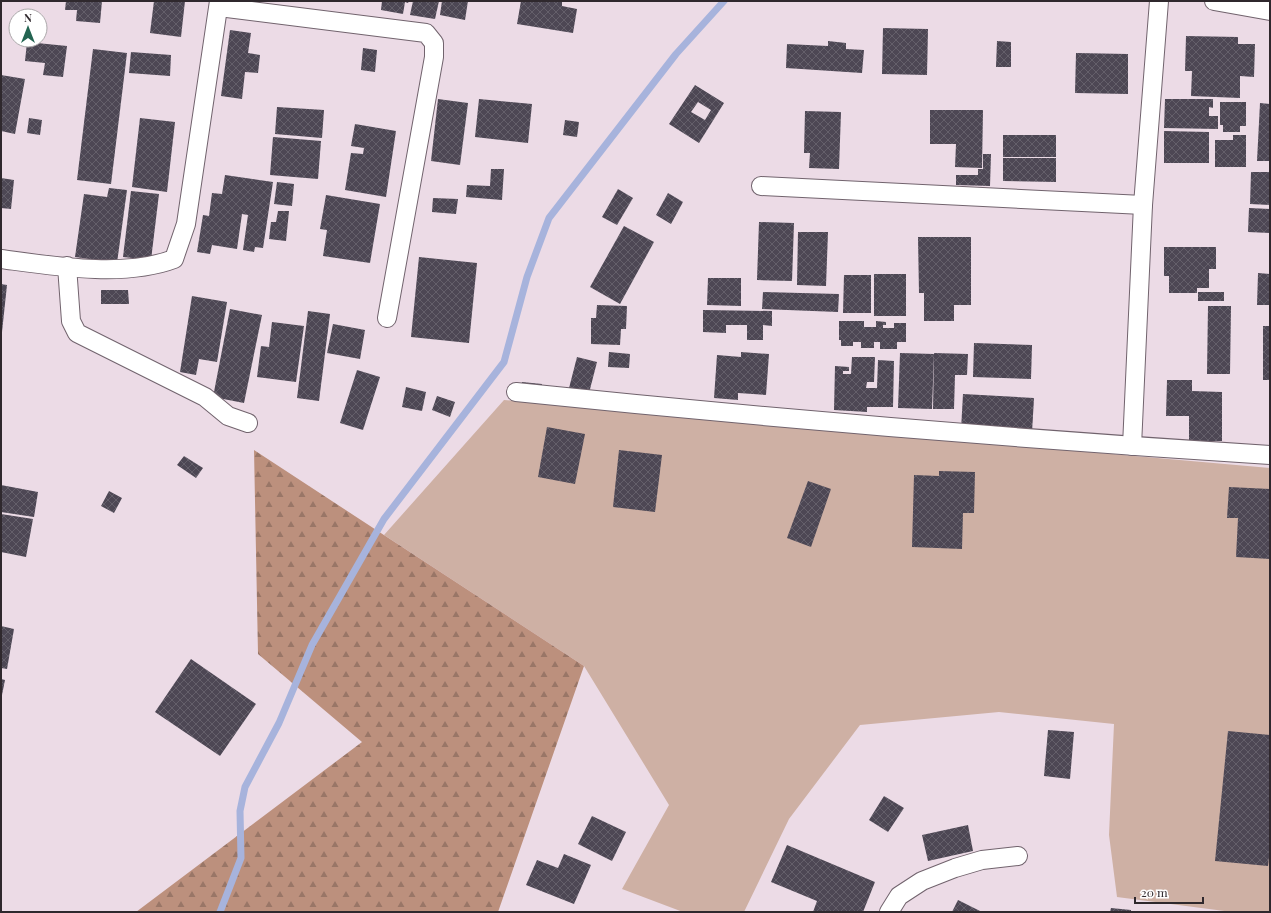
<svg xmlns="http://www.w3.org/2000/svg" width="1271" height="913" font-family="'Playfair Display',serif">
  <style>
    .green { fill: #ceb0a4 }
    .forest { fill: url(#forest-firs) }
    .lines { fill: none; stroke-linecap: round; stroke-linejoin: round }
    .stream { stroke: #a7b3dc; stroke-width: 7 }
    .building { fill: url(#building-cross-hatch); fill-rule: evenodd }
    .minor-casing { stroke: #71636d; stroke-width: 20 }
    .minor { stroke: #fff; stroke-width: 18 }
  </style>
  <defs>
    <pattern id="forest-firs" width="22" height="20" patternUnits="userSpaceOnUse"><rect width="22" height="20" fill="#bc907d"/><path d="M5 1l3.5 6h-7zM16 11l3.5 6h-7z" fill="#997667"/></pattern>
    <pattern id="building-cross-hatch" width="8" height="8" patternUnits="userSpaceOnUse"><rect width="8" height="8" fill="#4d4754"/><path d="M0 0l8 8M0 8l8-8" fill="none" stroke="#645f6a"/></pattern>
  </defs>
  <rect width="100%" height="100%" fill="#ecdbe6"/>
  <!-- green -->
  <path class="green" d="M504,400L1270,468V912H1232L1117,897L1109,835L1114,724L999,712L860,725L789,819L744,912H683L622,889L669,805L584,666L384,535Z"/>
  <!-- forest -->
  <path class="forest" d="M254,450L584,666L498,912H136L362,742L258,654Z"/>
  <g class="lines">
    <!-- stream -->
    <path class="stream" d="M220,912L241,858L240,811L245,787L279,723L312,645L384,519L504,362L527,277L549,218L676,54L724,1"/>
  </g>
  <!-- building -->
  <g class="building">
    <path d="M66,1H102L100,23L76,21L77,10H65Z"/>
    <path d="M154,1H185L181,37L150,33Z"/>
    <path d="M382,1H409L408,3L405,2L403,14L381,10Z"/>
    <path d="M413,1H439L435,19L410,15Z"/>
    <path d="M442,1H468L465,20L440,15Z"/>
    <path d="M521,1H562V6L577,9L573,33L517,24Z"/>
    <path d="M883,28L928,29L927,75L882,74Z"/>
    <path d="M230,30L251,33L248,53L260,55L258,73L245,72L242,99L221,96Z"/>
    <path d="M1186,36L1238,37V44H1255L1254,77L1240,76V98L1191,96L1192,71H1185Z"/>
    <path d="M828,41L846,43V49L864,50L862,73L786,68L787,44L828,46Z"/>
    <path d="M997,41L1011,42V67H996Z"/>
    <path d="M27,42L67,46L63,77L43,75L45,63L25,61Z"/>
    <path d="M363,48L377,50L375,72L361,70Z"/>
    <path d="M93,49L127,53L111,184L77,180Z"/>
    <path d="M131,52L171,55L170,76L129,73Z"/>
    <path d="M1076,53L1128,54V94L1075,93Z"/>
    <path d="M1,75L25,79L15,134L1,131Z"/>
    <path d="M695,85L724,103L699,143L669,124ZM698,102L711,110L705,120L691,112Z"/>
    <path d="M438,99L468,103L460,165L431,161Z"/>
    <path d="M479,99L532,104L528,143L475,137Z"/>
    <path d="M1165,99H1213V108L1209,107V116H1218V129L1164,128Z"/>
    <path d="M1220,102H1246V126H1240V132H1223V125H1220Z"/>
    <path d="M1260,103L1270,104V161H1257Z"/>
    <path d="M277,107L324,110L322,138L275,134Z"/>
    <path d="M930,110H983L982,168L955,167L956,144H930Z"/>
    <path d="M805,111L841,112L839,169L809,168L810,153H804Z"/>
    <path d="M29,118L42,120L40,135L27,133Z"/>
    <path d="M140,118L175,122L167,192L132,187Z"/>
    <path d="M565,120L579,122L577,137L563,135Z"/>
    <path d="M355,124L396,131L386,197L345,190L351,153L363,154L364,148L351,146Z"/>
    <path d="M1164,131L1209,132V163H1164Z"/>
    <rect x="1003" y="135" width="53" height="22"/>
    <path d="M1233,135H1246V167H1215V140H1233Z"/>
    <path d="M273,137L321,141L318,179L270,175Z"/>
    <path d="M983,154H991L990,186L956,185V175H978V169H983Z"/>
    <path d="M1003,158H1056V182L1003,181Z"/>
    <path d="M491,169H504L502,200L466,197L467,185L490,186Z"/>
    <path d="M1251,172H1270V205L1250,204Z"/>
    <path d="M225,175L273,182L263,248L255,247L254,252L243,250L248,215L242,214L237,249L212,245L210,254L197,252L203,215L209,216L212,193L222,194Z"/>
    <path d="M1,178L14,180L11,209L1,208Z"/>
    <path d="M277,182L294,184L292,206L274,204Z"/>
    <path d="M109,188L127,190L117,263L75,257L84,194L107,197Z"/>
    <path d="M618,189L633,198L617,225L602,217Z"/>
    <path d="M131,191L159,194L151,260L123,257Z"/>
    <path d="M668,193L683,202L671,224L656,215Z"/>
    <path d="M326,195L380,204L370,263L323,256L327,230L320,229Z"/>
    <path d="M433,198L458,199L456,214L432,212Z"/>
    <path d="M1249,208L1270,209V233L1248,232Z"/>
    <path d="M278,211H289L286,241L269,239L271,222H276Z"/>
    <path d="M759,222L794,223L792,281L757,280Z"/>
    <path d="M624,226L654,242L620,304L590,287Z"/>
    <path d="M798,232H828L826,286L797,285Z"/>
    <path d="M918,237H971V305H954V321H924V293H919Z"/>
    <path d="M1164,247H1216V269H1209V288H1197V293H1169V276H1164Z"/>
    <path d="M419,257L477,263L469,343L411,337Z"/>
    <path d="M1258,273L1270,274V305H1257Z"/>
    <rect x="874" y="274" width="32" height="42"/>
    <path d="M844,275H871V313H843Z"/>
    <path d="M708,278H741V306L707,305Z"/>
    <path d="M1,284L7,285L2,332H1Z"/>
    <path d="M101,290H128L129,304H101Z"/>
    <path d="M763,292L839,294L838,312L762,309Z"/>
    <rect x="1198" y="292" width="26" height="9"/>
    <path d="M192,296L227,302L217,362L199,359L196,375L180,372Z"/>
    <path d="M597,305L627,306L626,329H621L620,345L591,344V318H596Z"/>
    <path d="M1208,306H1231L1230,374H1207Z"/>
    <path d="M230,309L262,315L244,403L213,397Z"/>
    <path d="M703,310L772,311V326L763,325V340H747V325H726V333L703,332Z"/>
    <path d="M308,311L330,314L319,401L297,398Z"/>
    <path d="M839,321H864V327H876V321L886,322V325H883V328H894V323H906V342H897V349H880V342H874V348H861V342H853V346H841V340H839Z"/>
    <path d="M272,322L304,326L296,382L257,377L261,346L269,347Z"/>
    <path d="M333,324L365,330L360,359L327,353Z"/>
    <rect x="1263" y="326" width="7" height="54"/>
    <path d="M974,343L1032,345L1031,379L973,377Z"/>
    <path d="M609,352L630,354L629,368L608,367Z"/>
    <path d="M741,352L769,354L766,395L738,393V400L714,398L717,355L741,357Z"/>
    <path d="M900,353L934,354L932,409L898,408Z"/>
    <path d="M934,353L968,354L967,375H955L954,409H933Z"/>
    <path d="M577,357L597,362L588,397L568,392Z"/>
    <path d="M852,357H875L874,382H867L866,388H877L878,360L894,361L893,407H867V412L834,410L835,366L849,367V371H843V374H851Z"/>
    <path d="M357,370L380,377L363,430L340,423Z"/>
    <path d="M1167,380H1192V391L1222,392V441H1189V416H1166Z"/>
    <path d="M522,382L542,384L541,392L521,390Z"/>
    <path d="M406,387L426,392L422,411L402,407Z"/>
    <path d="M963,394L1034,398L1032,433L961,430Z"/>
    <path d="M437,396L455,402L450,417L432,410Z"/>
    <path d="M547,427L585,434L575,484L538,477Z"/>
    <path d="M619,450L662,455L655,512L613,507Z"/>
    <path d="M184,456L203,468L196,478L177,465Z"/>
    <path d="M939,471L975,472L974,513H963L962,549L912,547L914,475L939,476Z"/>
    <path d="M808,481L831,489L811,547L787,538Z"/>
    <path d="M1,485L38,492L34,517L1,512Z"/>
    <path d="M1229,487L1270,489V559L1236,557L1238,518H1227Z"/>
    <path d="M109,491L122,498L114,513L101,506Z"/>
    <path d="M1,514L33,519L26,557L1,552Z"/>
    <path d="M1,626L14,629L7,669L1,668Z"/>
    <path d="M191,659L256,704L220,756L155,712Z"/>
    <path d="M1,679L5,680L2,695H1Z"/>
    <path d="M1048,730L1074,732L1070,779L1044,776Z"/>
    <path d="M1228,731L1270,735V849L1268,866L1215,861Z"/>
    <path d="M884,796L904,808L888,832L869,820Z"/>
    <path d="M592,816L626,832L612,861L578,844Z"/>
    <path d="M968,825L973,851L928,861L922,835Z"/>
    <path d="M787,845L875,882L863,912H813L817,901L771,882Z"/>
    <path d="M564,854L591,865L574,904L526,885L537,860L558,868Z"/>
    <path d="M958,900L982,912H952Z"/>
    <path d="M1111,908L1131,910V912H1110Z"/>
  </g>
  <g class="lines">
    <!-- minor casing -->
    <g class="minor-casing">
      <g id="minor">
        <path d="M1214,1L1270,11"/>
        <path d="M219,7L426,33L434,43V57L387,318"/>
        <path d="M761,186L1143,205"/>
        <path d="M1,259C53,266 124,278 174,259L186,224L219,1"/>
        <path d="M67,266L71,321L77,333L205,397L228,416L248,423"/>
        <path d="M516,392C767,418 1018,439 1270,455"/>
        <path d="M1132,446L1143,205L1159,1"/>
        <path d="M889,912L899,896L922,881L955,868L982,860L1018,856"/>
      </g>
    </g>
    <!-- minor -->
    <use href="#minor" class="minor"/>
  </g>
  <!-- border -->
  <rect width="1271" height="913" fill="none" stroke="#2f282d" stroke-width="4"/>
  <!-- north arrow -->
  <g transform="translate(28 28)"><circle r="19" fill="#ffffff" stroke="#aca9ab"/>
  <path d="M0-3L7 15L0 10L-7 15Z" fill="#236451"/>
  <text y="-6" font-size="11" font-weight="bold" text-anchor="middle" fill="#2f282d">N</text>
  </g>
  <!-- scale -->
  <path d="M1135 897v6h68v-6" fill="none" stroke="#2f282d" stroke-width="2"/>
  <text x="1141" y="897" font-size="12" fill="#2f282d" stroke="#ffffff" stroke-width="3" paint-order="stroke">20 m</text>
</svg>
